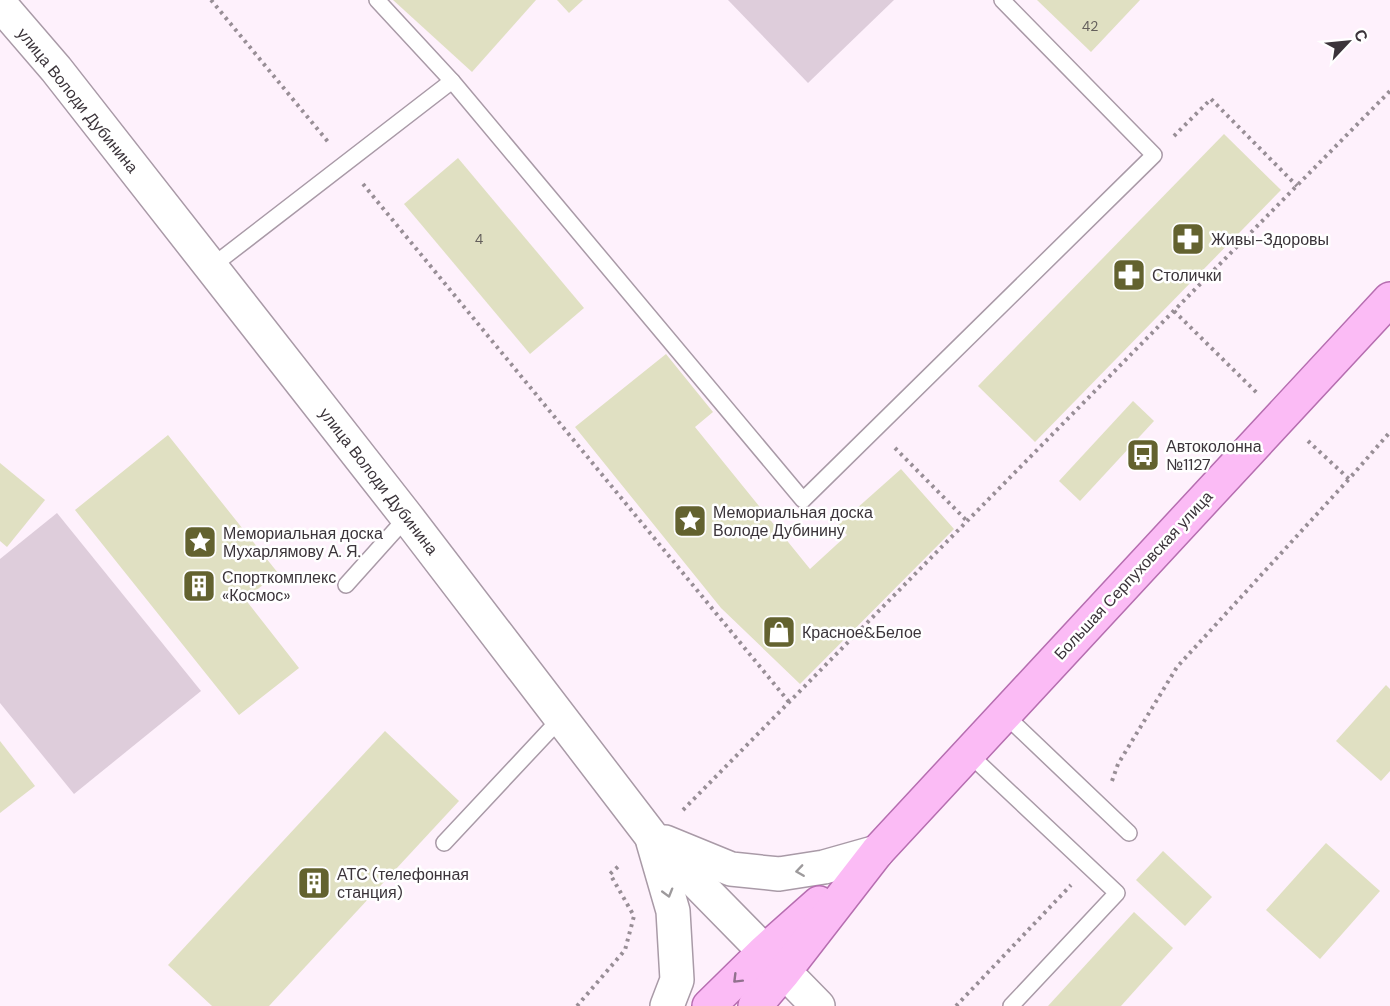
<svg xmlns="http://www.w3.org/2000/svg" width="1390" height="1006" font-family="'DM Sans',sans-serif">
  <style>
    .green { fill: #decddb }
    .building { fill: #e0e0c2 }
    .lines { fill: none; stroke-linecap: round; stroke-linejoin: round }
    .lane-casing { stroke: #a99aa7; stroke-width: 18 }
    .secondary-casing { stroke: #a99aa7; stroke-width: 36 }
    .primary-casing { stroke: #b66eb0; stroke-width: 36 }
    .path { stroke: #988e96; stroke-width: 4; stroke-dasharray: 3 4.5; stroke-linecap: butt }
    .lane { stroke: #fff; stroke-width: 15 }
    .secondary { stroke: #fff; stroke-width: 33 }
    .primary { stroke: #fbbbf5; stroke-width: 33 }
    .oneway { stroke: #9d9a9c }
    .oneway2 { stroke: #91718e }
    .labels { text-anchor: middle; stroke-width: 5; stroke-linejoin: round; paint-order: stroke }
    .number-label { font-size: 14px; fill: #645f5c }
    .street-label { font-size: 16px; fill: #3b343a; stroke: #fff }
    .poi-label { font-size: 16px; fill: #3b343a; stroke: #fff; text-anchor: start }
  </style>
  <rect width="100%" height="100%" fill="#fef1fc"/>
  <!-- green -->
  <g class="green">
    <path d="M728,0H894L808,83Z"/>
    <path d="M57,513L201,691L74,794L0,703V559Z"/>
  </g>
  <!-- building -->
  <g class="building">
    <path d="M393,0H536L472,72Z"/>
    <path d="M557,0H583L569,13Z"/>
    <path d="M1037,0H1140L1091,52Z"/>
    <path d="M1224,134L1281,190L1035,442L978,386Z"/>
    <path d="M458,158L584,308L530,354L404,204Z"/>
    <path d="M666,354L713,412L695,427L810,569L847,535L838,525L901,469L954,529L800,684L721,608L575,427Z"/>
    <path d="M1133,401L1154,421L1080,501L1059,481Z"/>
    <path d="M168,435L278,573L245,599L299,668L239,715L75,510Z"/>
    <path d="M0,463L45,500L7,547L0,541Z"/>
    <path d="M1386,685L1390,689V771L1381,781L1336,741Z"/>
    <path d="M385,731L459,801L269,1006H212L168,965Z"/>
    <path d="M0,741L35,786L0,813Z"/>
    <path d="M1326,843L1380,891L1320,959L1266,910Z"/>
    <path d="M1163,851L1212,897L1185,926L1136,880Z"/>
    <path d="M1134,912L1173,948L1121,1006H1048Z"/>
  </g>
  <g class="lines">
    <!-- lane casing -->
    <g class="lane-casing">
      <g id="lane">
        <path d="M452,81L803,500L1154,155L1002,0"/>
        <path d="M211,267L452,81L377,0"/>
        <path d="M346,585L407,517"/>
        <path d="M1004,714L1129,833"/>
        <path d="M968,753L1117,893L1011,1006"/>
        <path d="M444,843L561,718"/>
      </g>
    </g>
    <!-- secondary casing -->
    <g class="secondary-casing">
      <g id="secondary">
        <path d="M0,4L56,69L407,517L652,837L818,1006"/>
        <path d="M653,842L673,911L677,980L667,1006"/>
        <path d="M665,842L731,869L779,874L824,867L877,852"/>
      </g>
    </g>
    <!-- primary casing -->
    <g class="primary-casing">
      <g id="primary">
        <path d="M709,1006L765,951L819,903"/>
        <path d="M755,1006L784,972L877,852L1390,299"/>
      </g>
    </g>
    <!-- path -->
    <g class="path">
      <path d="M211,0L329,143"/>
      <path d="M1174,136L1211,99L1297,186"/>
      <path d="M363,184L789,702"/>
      <path d="M1174,311L1257,393"/>
      <path d="M1308,441L1349,479L1390,432"/>
      <path d="M895,448L967,521"/>
      <path d="M1112,781L1118,764L1177,667L1349,479"/>
      <path d="M683,810L1390,91"/>
      <path d="M577,1006L625,950L634,916L610,874L621,864"/>
      <path d="M956,1006L1071,885"/>
    </g>
    <!-- lane -->
    <use href="#lane" class="lane"/>
    <!-- secondary -->
    <use href="#secondary" class="secondary"/>
    <!-- primary -->
    <use href="#primary" class="primary"/>
  </g>
  <!-- one-way arrows -->
  <defs><path id="oneway-chevron" d="M-2-3.5L2.5 0L-2 3.5" fill="none" stroke-width="1.6" stroke-linecap="round" stroke-linejoin="round" transform="scale(1.5)"/></defs>
  <g class="oneway">
    <use href="#oneway-chevron" transform="translate(800 871) rotate(172)"/>
    <use href="#oneway-chevron" transform="translate(668 893) rotate(74)"/>
  </g>
  <use class="oneway2" href="#oneway-chevron" transform="translate(737 979) rotate(135)"/>
  <!-- icons -->
  <defs>
    <g id="pharmacy-square" transform="scale(1.725)"><rect x="-9" y="-9" width="18" height="18" rx="4" fill="#63622f" stroke="#fff"/><path d="M-2-6h4v4h4v4h-4v4h-4v-4h-4v-4h4Z" fill="#fff"/></g>
    <g id="bus-square" transform="scale(1.725)"><rect x="-9" y="-9" width="18" height="18" rx="4" fill="#63622f" stroke="#fff"/><path d="M-5-6H5V4H4V6H2V4H-2V6H-4V4H-5ZM-3.5-4V0h7V-4ZM-3.5 1.2v1.5H-2V1.2ZM2 1.2v1.5H3.5V1.2Z" fill="#fff"/></g>
    <g id="sight-square" transform="scale(1.725)"><rect x="-9" y="-9" width="18" height="18" rx="4" fill="#63622f" stroke="#fff"/><path d="M0-6L1.8-2.2L6-1.7L2.9 1.2L3.7 5.4L0 3.3L-3.7 5.4L-2.9 1.2L-6-1.7L-1.8-2.2Z" fill="#fff"/></g>
    <g id="building-square" transform="scale(1.725)"><rect x="-9" y="-9" width="18" height="18" rx="4" fill="#63622f" stroke="#fff"/><path d="M-4-6H4V6H1V3H-1V6H-4ZM-2.5-4.3h1.7v1.8h-1.7ZM.8-4.3h1.7v1.8H.8ZM-2.5-1h1.7V.8h-1.7ZM.8-1h1.7V.8H.8Z" fill="#fff"/></g>
    <g id="shop-square" transform="scale(1.725)"><rect x="-9" y="-9" width="18" height="18" rx="4" fill="#63622f" stroke="#fff"/><path d="M-5-2.5h2.3a2.7 3.5 0 0 1 5.4 0H5L5.5 6h-11ZM-1.5-2.5h3a1.5 2.3 0 0 0-3 0Z" fill="#fff"/></g>
  </defs>
  <g fill-rule="evenodd">
    <use href="#pharmacy-square" x="1188" y="239"/>
    <use href="#pharmacy-square" x="1129" y="275"/>
    <use href="#bus-square" x="1143" y="455"/>
    <use href="#sight-square" x="690" y="521"/>
    <use href="#sight-square" x="200" y="542"/>
    <use href="#building-square" x="199" y="586"/>
    <use href="#shop-square" x="779" y="632"/>
    <use href="#building-square" x="314" y="883"/>
  </g>
  <g class="labels">
    <!-- number labels -->
    <g class="number-label">
      <text x="1090" y="31">42</text>
      <text x="479" y="244">4</text>
    </g>
    <!-- street labels -->
    <g class="street-label">
      <text transform="translate(78 100) rotate(51)" y="6">улица Володи Дубинина</text>
      <text transform="translate(379 481) rotate(52)" y="6">улица Володи Дубинина</text>
      <text transform="translate(1133 575) rotate(-47)" y="6">Большая Серпуховская улица</text>
    </g>
    <!-- poi labels -->
    <g class="poi-label">
      <text x="1211" y="245">Живы-Здоровы</text>
      <text x="1152" y="281">Столички</text>
      <text x="1166" y="452">Автоколонна<tspan x="1166" dy="18">№1127</tspan></text>
      <text x="713" y="518">Мемориальная доска<tspan x="713" dy="18">Володе Дубинину</tspan></text>
      <text x="223" y="539">Мемориальная доска<tspan x="223" dy="18">Мухарлямову А. Я.</tspan></text>
      <text x="222" y="583">Спорткомплекс<tspan x="222" dy="18">«Космос»</tspan></text>
      <text x="802" y="638">Красное&amp;Белое</text>
      <text x="337" y="880">АТС (телефонная<tspan x="337" dy="18">станция)</tspan></text>
    </g>
  </g>
  <!-- north arrow -->
  <g transform="translate(1348 42) rotate(64)" stroke="#ffffff" stroke-width="4.5" paint-order="stroke">
  <path d="M0-4.5L10 22L0 15L-10 22Z" fill="#3b343a"/>
  <text y="-9" font-size="16" font-weight="bold" text-anchor="middle" fill="#3b343a">С</text>
  </g>
</svg>
